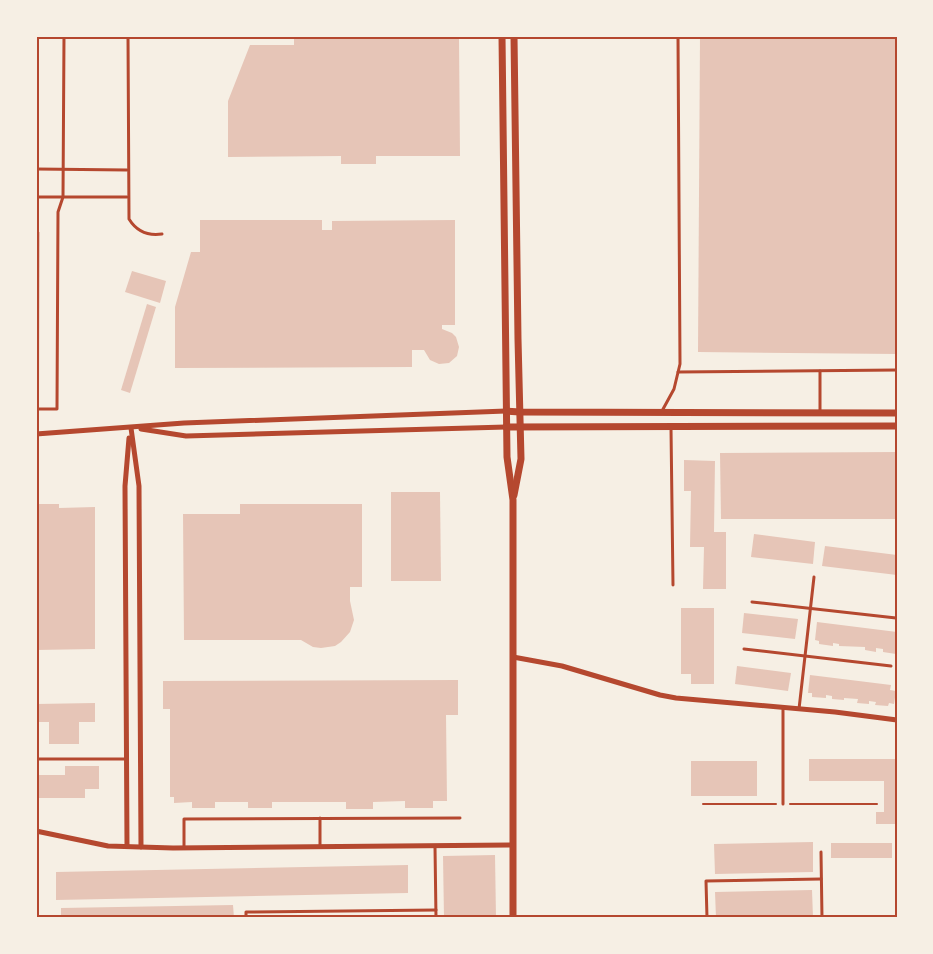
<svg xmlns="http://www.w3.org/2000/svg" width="933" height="954" font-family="Inter,sans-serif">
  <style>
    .building { fill: #e6c5b7 }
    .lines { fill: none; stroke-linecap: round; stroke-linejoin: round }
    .path { stroke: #b5482f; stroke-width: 2 }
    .service { stroke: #b5482f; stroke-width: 3 }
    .minor { stroke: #b5482f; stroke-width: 5 }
    .tertiary { stroke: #b5482f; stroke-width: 7 }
    .neatline { fill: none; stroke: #b5482f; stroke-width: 2 }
  </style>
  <rect width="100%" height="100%" fill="#f6efe4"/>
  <!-- building -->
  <g class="building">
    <path d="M356,36H379V39H412V36L459,39L460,156H376V164H341V156L228,157V101L250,45H294V39H356Z"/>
    <path d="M700,36H897V354L698,352Z"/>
    <path d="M200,220H322V230H332V221L455,220V325H442V329L452,333L456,337L459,347L457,356L449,363L439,364L430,360L424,350H412V367L175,368V307L191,252H200Z"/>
    <path d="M36,232H40L39,397H36Z"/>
    <path d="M132,271L166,281L160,303L125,292Z"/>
    <path d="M147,304L156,307L130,393L121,390Z"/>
    <path d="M897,452V519H721L720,453Z"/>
    <path d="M684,460L715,461L714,532H726V589H703L704,547H690L691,491H684Z"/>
    <path d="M391,492H440L441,581H391Z"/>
    <path d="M36,504H59V508L95,507V649L36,650Z"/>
    <path d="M240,504H362V587H350V601L354,620L350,632L341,642L335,646L321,648L313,647L301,640H184L183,514H240Z"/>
    <path d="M754,534L815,542L813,564L751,557Z"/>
    <path d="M825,546L897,555V575L822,566Z"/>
    <path d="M681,608H714V684H691V674H681Z"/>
    <path d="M744,613L798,619L795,639L742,633Z"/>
    <path d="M817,622L897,632V651L896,654L883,652V649L876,648V652L865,650V647L839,646V644L833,643V646L819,644V641L815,640Z"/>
    <path d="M737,666L791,673L788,691L735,684Z"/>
    <path d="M810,675L891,685L890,690L896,691L894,704L889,703L888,706L875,705L876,702L869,701V704L857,703L858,699L844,698V700L832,699V696L826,695V698L812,697V693H808Z"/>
    <path d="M458,680V715H446L447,801H433V808H405V801L373,802V809H346V802H272V808H248V802H215V808H192V802L174,803V797H170V709H163V681Z"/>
    <path d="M95,703V722H79V744H49V722H36V704Z"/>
    <path d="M809,759H897V824H876V812H884V781H809Z"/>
    <rect x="691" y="761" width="66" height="35"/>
    <path d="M65,766H99V789H85V798H36V775H65Z"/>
    <path d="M813,842V872L715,874L714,844Z"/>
    <rect x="831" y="843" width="61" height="15"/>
    <path d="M495,855L496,918H444L443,856Z"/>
    <path d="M408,865V893L56,900V872Z"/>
    <path d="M812,890L813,918H716L715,892Z"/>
    <path d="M233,905L234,918H61V908Z"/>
  </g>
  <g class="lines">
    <!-- path -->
    <g class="path">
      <path d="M703,804H776"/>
      <path d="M790,804H877"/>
    </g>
    <!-- service -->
    <g class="service">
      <path d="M128,36L129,219C137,232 148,236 162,234"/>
      <path d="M36,169L127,170"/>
      <path d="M36,197H127"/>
      <path d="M678,372L897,370"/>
      <path d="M36,409H57L58,212L63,197L64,36"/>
      <path d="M662,411L674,389L680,364L678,36"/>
      <path d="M820,411V371"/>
      <path d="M671,428L673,585"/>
      <path d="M752,602L896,618"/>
      <path d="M744,649L891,666"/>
      <path d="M783,707V804"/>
      <path d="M799,709L814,577"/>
      <path d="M36,759H126"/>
      <path d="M320,818V846"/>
      <path d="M435,847L436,918"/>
      <path d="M184,848V819L460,818"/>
      <path d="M821,852L822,918"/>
      <path d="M246,918V912L436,910"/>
      <path d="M707,918L706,881L821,879"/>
    </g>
    <!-- minor -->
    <g class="minor">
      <path d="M131,428L139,486L141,847"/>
      <path d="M141,429L186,436L506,427"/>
      <path d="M36,434L184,423L506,411"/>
      <path d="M513,657L562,666L660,695L676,698L835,712L897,720"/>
      <path d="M36,831L108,846L173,848L513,845"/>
      <path d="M127,846L125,486L129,438"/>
    </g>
    <!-- tertiary -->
    <g class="tertiary">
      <path d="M502,36L507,457L513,500V918"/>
      <path d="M506,411L520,412L897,413"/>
      <path d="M506,427L897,426"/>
      <path d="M514,495L521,459L518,339L514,36"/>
    </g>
  </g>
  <!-- border -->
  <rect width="933" height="954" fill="none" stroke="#f6efe4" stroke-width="75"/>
  <rect x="38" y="38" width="858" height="878" class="neatline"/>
</svg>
